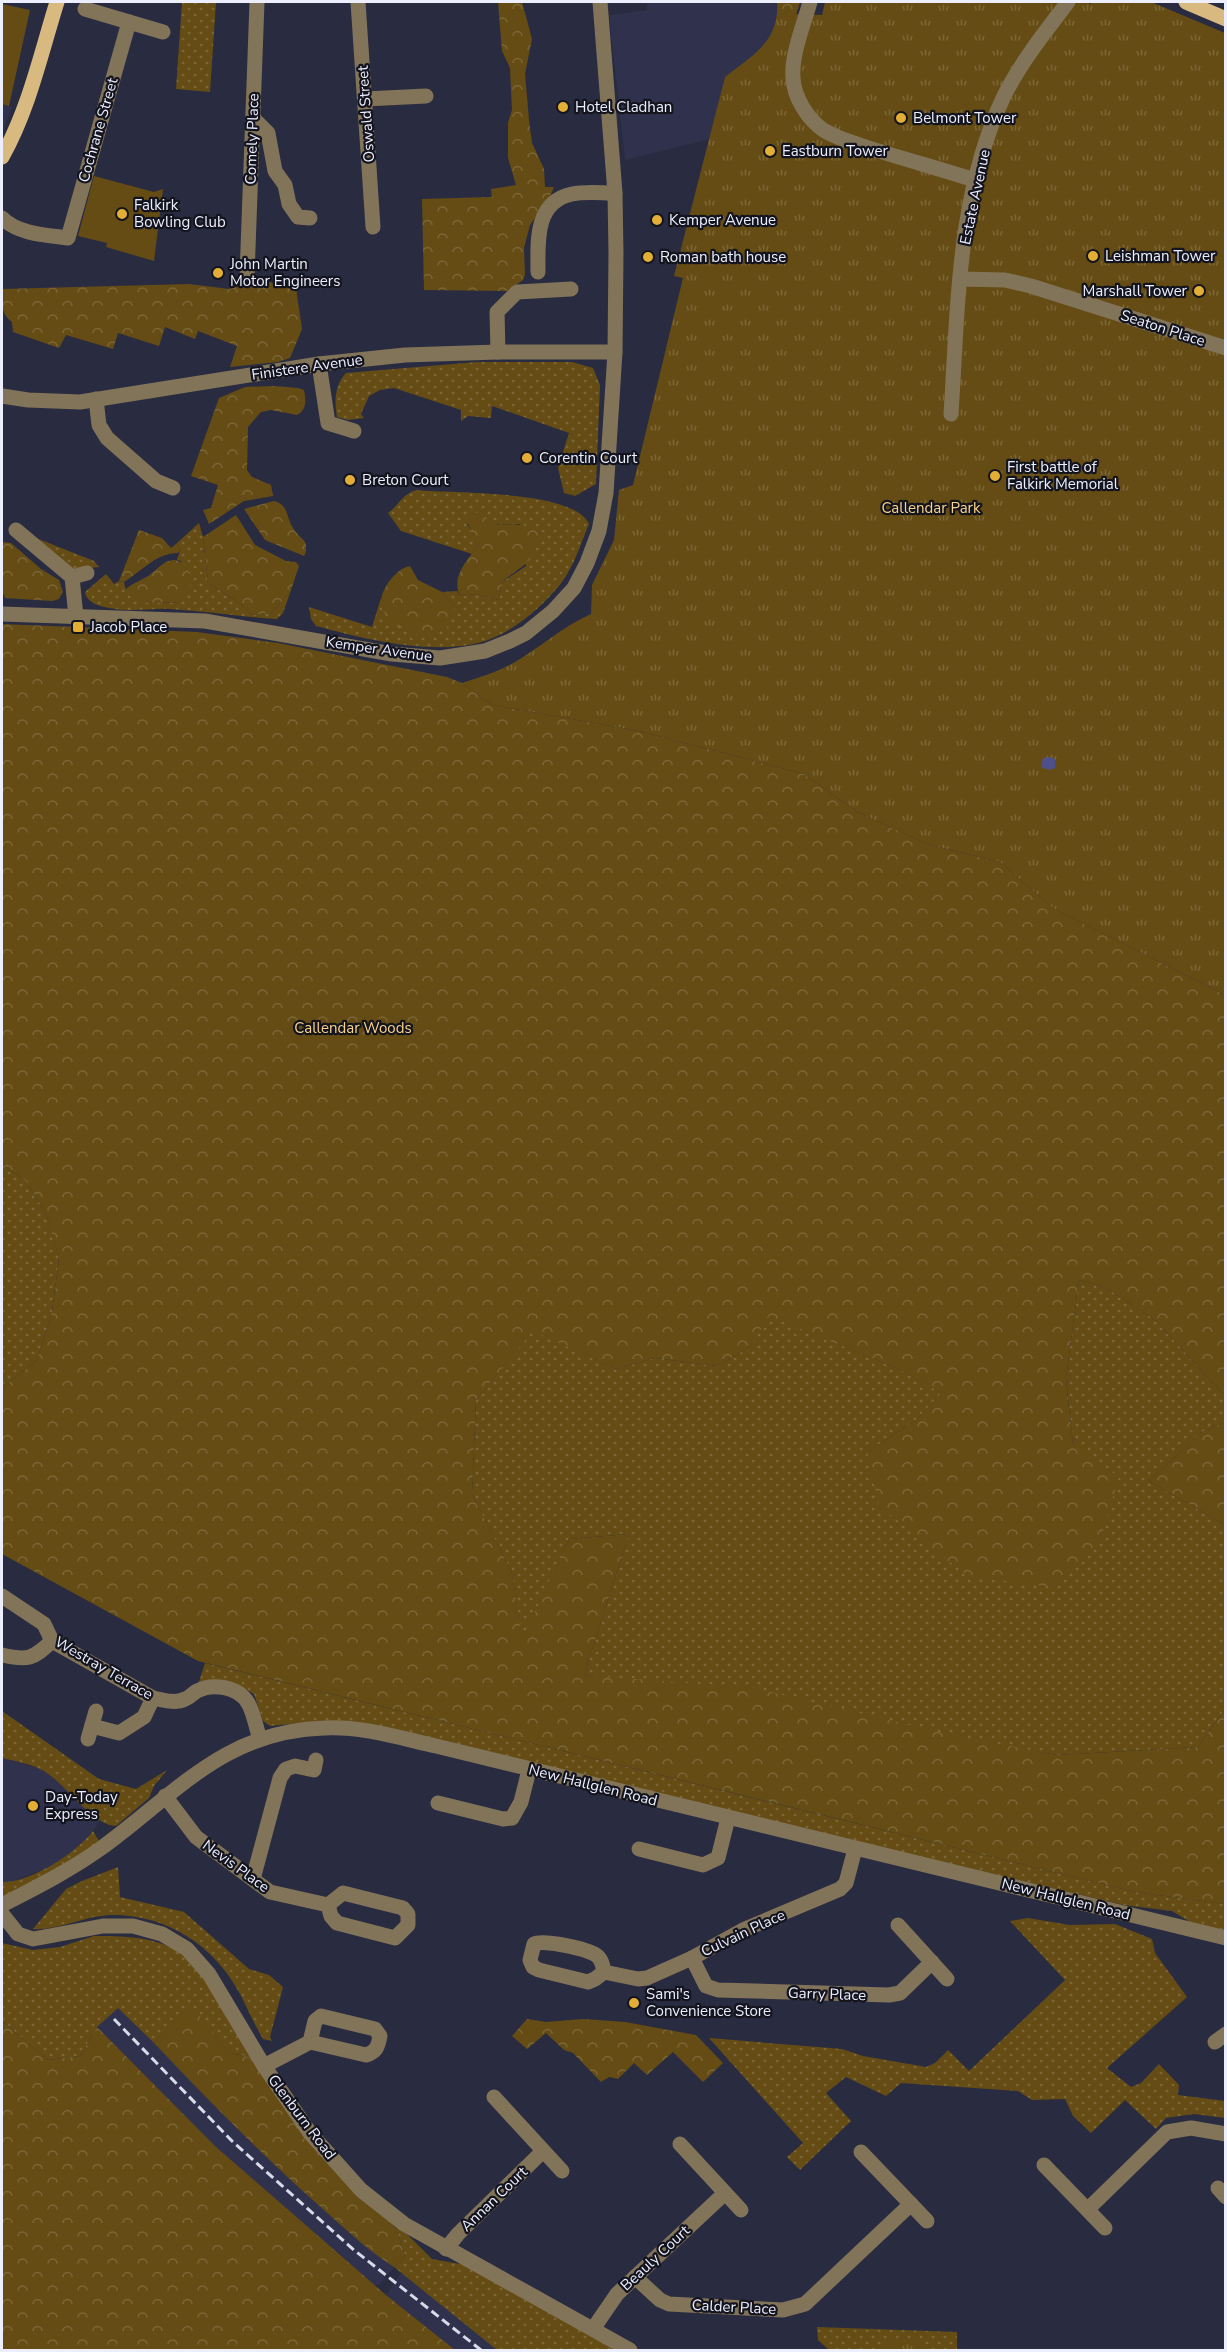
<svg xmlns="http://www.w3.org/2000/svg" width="1227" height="2352" font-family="'Nunito Sans',sans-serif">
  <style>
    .built { fill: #2f314d }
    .grass { fill: url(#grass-dots) }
    .forest { fill: url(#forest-crowns) }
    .park { fill: url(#park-tufts) }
    .garden { fill: #654c14 }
    .water { fill: #4e508c }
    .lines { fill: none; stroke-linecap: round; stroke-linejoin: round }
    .minor { stroke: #827459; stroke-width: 15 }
    .major { stroke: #d8ba81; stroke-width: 15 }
    .rail { stroke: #d8daea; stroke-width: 3; stroke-dasharray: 9 4.5; stroke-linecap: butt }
    .poi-dot { fill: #e3ae35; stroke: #13141e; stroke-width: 2 }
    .labels { text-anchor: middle; stroke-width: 4.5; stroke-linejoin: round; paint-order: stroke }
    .poi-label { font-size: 15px; fill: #edeffe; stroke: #13141e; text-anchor: start }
    .street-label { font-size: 15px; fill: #edeffe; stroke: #13141e }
    .park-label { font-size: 15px; fill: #f9d38a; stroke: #13141e }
  </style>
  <defs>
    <pattern id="grass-dots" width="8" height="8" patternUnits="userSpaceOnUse" patternTransform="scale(1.5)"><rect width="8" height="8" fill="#654c14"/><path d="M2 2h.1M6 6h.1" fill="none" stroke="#7b6637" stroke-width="1.8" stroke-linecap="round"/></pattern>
    <pattern id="forest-crowns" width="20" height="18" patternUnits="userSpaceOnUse" patternTransform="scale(1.5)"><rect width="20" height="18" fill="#654c14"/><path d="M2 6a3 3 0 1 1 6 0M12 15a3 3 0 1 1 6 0" fill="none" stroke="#7b6637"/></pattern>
    <pattern id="park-tufts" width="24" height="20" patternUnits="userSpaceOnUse" patternTransform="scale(1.5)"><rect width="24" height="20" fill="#654c14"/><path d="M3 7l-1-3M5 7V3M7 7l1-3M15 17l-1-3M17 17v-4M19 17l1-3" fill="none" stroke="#7b6637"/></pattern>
  </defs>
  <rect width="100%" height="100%" fill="#292b40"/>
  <!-- built -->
  <g class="built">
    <path d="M647,2H777L778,17L770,38L754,55L725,77L710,139L625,160L609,15L647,10Z"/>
    <path d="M2,104L12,107L2,133Z"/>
    <path d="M2,1758L41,1769L65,1787L100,1821L86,1840L56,1864L11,1882H2Z"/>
    <path d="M79,1970L405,2255L379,2285L360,2286L276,2237L54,1982Z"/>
    <path d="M411,2271L520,2350H455L386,2295L400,2274Z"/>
  </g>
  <!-- grass -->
  <g class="grass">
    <path d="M182,2H216L210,92L176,89Z"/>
    <path d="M477,362H572L593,368L600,385L596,484L575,496L564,493L558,468L569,433L492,406L491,418L468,416L461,421V410L394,388L380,390L369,396L361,414L364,418L348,420L337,417C334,401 335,385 346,373Z"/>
    <path d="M417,490C452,494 573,489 589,524C581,543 574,566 562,582C542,608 510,635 478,643C428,655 364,639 316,626L311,619L309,607L372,627L381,598L382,608L455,606L442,592L457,591L460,596L476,594L499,600L502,582L526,566L520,524C502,526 485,523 467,524L474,536L477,547L472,554L401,531L388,513C401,504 400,495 417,490Z"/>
    <path d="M199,523L203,537L208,583L238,602L252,615L271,613L290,593L283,613L277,619C241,617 206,611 170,609C152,608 132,612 115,609C104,607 87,605 85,592L106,574L114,584L119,581L124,582C128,609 160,602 181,602V561L177,560L180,550L177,543Z"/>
    <path d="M31,536L94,561L99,567L69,570Z"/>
    <path d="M2,1165L25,1180L46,1213L59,1258L52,1312L37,1360L2,1388Z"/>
    <path d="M1079,1280L1105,1287L1155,1320L1225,1396V1422L1202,1432L1149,1481L1225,1525V1709L1198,1747L1057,1755L634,1680L584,1675L629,1534L569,1539L522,1641L512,1573L472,1494L476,1400L533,1330L616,1369L655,1358L717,1366L750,1347L768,1315L901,1370L942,1393L916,1420L867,1452L1073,1445L1066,1378Z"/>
    <path d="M205,1663L1135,1892L1225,1904V1931L1190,1922L1172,1911L1123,1905L359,1723L319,1721L270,1726L263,1721L254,1694L238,1685H198Z"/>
    <path d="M2,1711L99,1779L136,1789L167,1770L154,1786L149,1798L116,1826C91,1825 66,1783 42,1770C31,1764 14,1761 2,1758Z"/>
    <path d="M93,1831L99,1841L62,1871L2,1899V1882C30,1883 76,1853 93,1831Z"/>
    <path d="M118,1867L120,1897L184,1912L249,1969L269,1975L283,1987L270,2037L272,2041L263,2039C254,2024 248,2009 240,1994C214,1945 166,1914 110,1915C84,1916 57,1931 33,1929L66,1889L82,1881Z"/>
    <path d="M1028,1918L1070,1925L1115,1924L1152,1939L1155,1953L1187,1997L1107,2068L1131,2087L1141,2083L1159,2064L1179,2085L1178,2095L1225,2101V2118L1194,2114L1166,2118L1156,2129L1125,2100L1091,2133L1073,2116L1065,2099L1032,2100L1018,2091L901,2083L886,2096L846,2077L826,2093L851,2121L800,2170L787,2157L803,2143L709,2038L842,2049L863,2056L926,2067L935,2063L948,2050L969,2071L1065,1980L1010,1921Z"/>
    <path d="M94,1936C120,1936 152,1936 175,1950C209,1971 234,2025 254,2058L230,2053L193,2009L153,2042L118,2008L97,2027L80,2056L48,2060L2,2021V1943L33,1950L60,1947Z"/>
    <path d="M396,2228H401L432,2259L466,2265L616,2350H497L394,2267L405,2255Z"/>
    <path d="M817,2327L957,2332V2350H829L818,2340Z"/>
  </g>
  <!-- forest -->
  <g class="forest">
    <path d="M498,2H522L532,39L525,74L529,120L532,143L544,169L545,187H554L549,199L530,225L524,248L525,275L523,280L507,291L424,290L422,199L492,197L491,189L516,185L508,158V123L512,110L510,68L502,51Z"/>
    <path d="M777,2H800L788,41L725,77C753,56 780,40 777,2Z"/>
    <path d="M260,280L296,288L302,329L290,358L278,362L230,367L237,346L198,331L195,339L165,327L159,346L118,333L113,349L66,335L59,348L13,332L12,322C0,313 2,303 2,289L189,284L229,289Z"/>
    <path d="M274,386L298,388L304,390C306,400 307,410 297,415L271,410L261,412L248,427L247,470L252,477L271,485L273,496L244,501L209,524L203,510L211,508L218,485L191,476L219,398L245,387Z"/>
    <path d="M274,501C289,505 286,517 293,528C296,534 303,538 306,544V552L304,556L265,540L244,509Z"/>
    <path d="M481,512C498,532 500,522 521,525C527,525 534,529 540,531C533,566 527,561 502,582L499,600L476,594L460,596C451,577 466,562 477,547C474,535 467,526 466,514Z"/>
    <path d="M236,515L255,545L286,561L296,562L299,566L290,593L271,613L252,615L238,602L208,583L203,537Z"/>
    <path d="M139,530L162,538L171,548L177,543L180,550L178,553C156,553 142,571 124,582L119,581Z"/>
    <path d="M2,542L11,543L41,569L59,580L63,592L59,599L52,601L5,598L2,591Z"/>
    <path d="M174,560C195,563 194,593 181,602C164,602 134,608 125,590C133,582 144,580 152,573C160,567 163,561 174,560Z"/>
    <path d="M410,566L418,580L442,592L455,606L447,628C441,630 435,633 429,634C413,637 389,624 382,609C376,593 396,568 410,566Z"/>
    <path d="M2,624L197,632L278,643L447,677L462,683L492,705L639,731L804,774L857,812L927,844L1000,862L1053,908L1225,995V1396L1155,1320L1105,1287L1079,1280L1066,1378L1073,1445L1119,1477L1099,1545L1051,1587L968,1576L879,1506L867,1452L916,1420L941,1393L901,1370L769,1316L750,1347L717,1366L655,1358L616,1369L533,1331L476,1400L472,1494L512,1573L522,1639L569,1539L629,1534L584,1675L754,1688L952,1735L1057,1755L1198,1747L1225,1709V1904L1135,1892L198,1661L2,1554V1388L37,1360L52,1312L59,1259L46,1213L25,1180L2,1165Z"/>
    <path d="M1225,1422V1525L1149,1481L1202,1432Z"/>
    <path d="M193,2008L230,2053L254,2058L339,2172L396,2228L405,2255L394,2267C366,2249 342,2226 316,2203C259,2152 206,2098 153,2042Z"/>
    <path d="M527,2019L546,2022L583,2019L625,2022L696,2035L723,2063L703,2082L673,2052L647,2075L634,2063L618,2079L609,2077L601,2082L573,2053L564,2050L546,2033L527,2049L512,2036Z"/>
    <path d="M2,2021L48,2060L80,2056L97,2027L216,2147L386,2295L455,2350H2Z"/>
  </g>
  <!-- park -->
  <g class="park">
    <path d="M825,2H1087L1090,4L1094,2H1151L1225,33V995L1053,908L1000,862L927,844L857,812L804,774L639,731L492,705L462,683C480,677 498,672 515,662C541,647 563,626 591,614L592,585L614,540L619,490L633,485L683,278L674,276L725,77L754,55L770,38L778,17L797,14L822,15Z"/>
    <path d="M883,2339L925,2340L924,2350H883Z"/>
  </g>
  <!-- garden -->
  <g class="garden">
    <path d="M2,4L30,10L9,106L2,104Z"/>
    <path d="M94,176L154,192L163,189L154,261L106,247L107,243L78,236Z"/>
  </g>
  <!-- water -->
  <path class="water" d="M1050,757L1055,759V768L1050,770L1041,767L1043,758Z"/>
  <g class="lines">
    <!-- minor -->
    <g class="minor">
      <path d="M358,2L373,227"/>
      <path d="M810,2C804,24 791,55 793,78C794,97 807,118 822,129C835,138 854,143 869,148C904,159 940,169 975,180"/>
      <path d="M85,9L163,32"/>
      <path d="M365,99L426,96"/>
      <path d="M253,118L268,133L275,171L285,185L289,204L298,217L310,218"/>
      <path d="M2,218C18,234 46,235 68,238L129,22"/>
      <path d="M538,272C538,243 534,202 572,194C585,191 602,193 615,193"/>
      <path d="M247,276L257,2"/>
      <path d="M960,279L1005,280L1031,286L1226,348"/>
      <path d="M498,352L497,312L517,292L571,289"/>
      <path d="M319,364L328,423L354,431"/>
      <path d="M2,396L28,400L80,402L319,364L405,355L498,352H615"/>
      <path d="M96,399L99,425L107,438L156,481L173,488"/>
      <path d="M951,414C958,308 957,195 1004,96C1021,62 1045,32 1068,2"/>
      <path d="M16,530L72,577L76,617"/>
      <path d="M72,577L87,573"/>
      <path d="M2,614L205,621L392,654L440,658L485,651L510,641L526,633L553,611L574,588L587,563L599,531L606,493L615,352L616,254L615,193L600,2"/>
      <path d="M2,1596L44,1624L52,1641L153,1698C163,1700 175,1704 185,1699C189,1698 193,1693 197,1691C212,1683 238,1686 248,1703C254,1713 256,1728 260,1739"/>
      <path d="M2,1655C28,1661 33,1659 52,1641"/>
      <path d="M92,1726L119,1733L144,1717L153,1698"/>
      <path d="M88,1739L96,1711"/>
      <path d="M165,1796L196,1837L270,1892L328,1905L343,1893L403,1908L408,1914V1925L395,1938L337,1923L331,1916L328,1905"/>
      <path d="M438,1803L503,1819L512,1818L521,1802L529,1770"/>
      <path d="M639,1849L703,1865L718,1858L728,1818"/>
      <path d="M253,1879L280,1778L286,1769L295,1766L314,1770L316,1760"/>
      <path d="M2,1905C35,1888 69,1871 100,1849C175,1795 223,1731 324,1728C362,1726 400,1738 436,1746L1226,1938"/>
      <path d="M2,1914L18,1934L33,1939L103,1926H133L162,1934L187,1949L209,1974L264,2066L310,2133L361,2190L404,2224L630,2350"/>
      <path d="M898,1925L947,1979"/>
      <path d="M692,1958L706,1986L718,1990L889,1995L900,1993L932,1962"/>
      <path d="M604,1972C603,1966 602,1959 596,1955C587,1949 543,1939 534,1944L530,1960L533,1967L539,1970L588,1982L595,1979L604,1972L638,1979L647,1978L692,1958L743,1930L840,1889L846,1883L855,1849"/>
      <path d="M1215,2042L1226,2034"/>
      <path d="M264,2066L310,2042L366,2055C376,2052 378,2047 380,2036L375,2029L321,2016L315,2021L310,2042"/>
      <path d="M494,2097L562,2171"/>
      <path d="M680,2144L741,2210"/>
      <path d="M861,2152L927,2221"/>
      <path d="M1044,2165L1105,2228"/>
      <path d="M1218,2188L1226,2197"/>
      <path d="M1088,2209L1167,2132L1191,2128L1226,2134"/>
      <path d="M446,2249L458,2234L543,2151"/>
      <path d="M635,2277L660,2300L669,2304L783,2310L805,2304L911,2204"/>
      <path d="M593,2329L617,2294L725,2193"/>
    </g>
    <!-- major -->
    <g class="major">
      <path d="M1186,2L1226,19"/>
      <path d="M2,157C29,109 41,53 57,2"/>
    </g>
    <!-- rail -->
    <path class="rail" d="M114,2019L232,2141L354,2250L481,2350"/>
  </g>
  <!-- markers -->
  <g class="poi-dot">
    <circle cx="563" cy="107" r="6"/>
    <circle cx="901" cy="118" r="6"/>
    <circle cx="770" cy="151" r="6"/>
    <circle cx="122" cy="214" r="6"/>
    <circle cx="657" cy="220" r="6"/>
    <circle cx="1093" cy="256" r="6"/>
    <circle cx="648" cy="257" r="6"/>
    <circle cx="218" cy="273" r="6"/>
    <circle cx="1199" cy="291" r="6"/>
    <circle cx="527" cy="458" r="6"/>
    <circle cx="995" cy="476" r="6"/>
    <circle cx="350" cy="480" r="6"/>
    <rect x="72" y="621" width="12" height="12" rx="3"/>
    <circle cx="33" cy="1806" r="6"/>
    <circle cx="634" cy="2003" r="6"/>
  </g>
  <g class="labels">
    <!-- poi labels -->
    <g class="poi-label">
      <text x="575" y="112">Hotel Cladhan</text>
      <text x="913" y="123">Belmont Tower</text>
      <text x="782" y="156">Eastburn Tower</text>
      <text x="134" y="210">Falkirk<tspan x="134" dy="17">Bowling Club</tspan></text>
      <text x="669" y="225">Kemper Avenue</text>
      <text x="1105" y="261">Leishman Tower</text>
      <text x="660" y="262">Roman bath house</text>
      <text x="230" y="269">John Martin<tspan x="230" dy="17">Motor Engineers</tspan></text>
      <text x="1187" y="296" text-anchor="end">Marshall Tower</text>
      <text x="539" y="463">Corentin Court</text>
      <text x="1007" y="472">First battle of<tspan x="1007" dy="17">Falkirk Memorial</tspan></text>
      <text x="362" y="485">Breton Court</text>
      <text x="90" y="632">Jacob Place</text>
      <text x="45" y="1802">Day-Today<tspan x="45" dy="17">Express</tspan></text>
      <text x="646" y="1999">Sami's<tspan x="646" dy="17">Convenience Store</tspan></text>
    </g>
    <!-- street labels -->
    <g class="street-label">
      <text transform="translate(366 114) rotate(-94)" y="5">Oswald Street</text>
      <text transform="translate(98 130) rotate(-74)" y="5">Cochrane Street</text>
      <text transform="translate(252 139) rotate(-88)" y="5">Comely Place</text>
      <text transform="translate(975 197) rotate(-78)" y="5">Estate Avenue</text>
      <text transform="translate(1163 328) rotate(18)" y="5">Seaton Place</text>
      <text transform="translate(307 367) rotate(-8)" y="5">Finistere Avenue</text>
      <text transform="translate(379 649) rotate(8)" y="5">Kemper Avenue</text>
      <text transform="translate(104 1668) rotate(30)" y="5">Westray Terrace</text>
      <text transform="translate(593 1785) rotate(14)" y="5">New Hallglen Road</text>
      <text transform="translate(236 1866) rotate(36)" y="5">Nevis Place</text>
      <text transform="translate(1066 1899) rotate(14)" y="5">New Hallglen Road</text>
      <text transform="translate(743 1933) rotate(-25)" y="5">Culvain Place</text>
      <text transform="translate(827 1994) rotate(2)" y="5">Garry Place</text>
      <text transform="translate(302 2117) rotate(53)" y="5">Glenburn Road</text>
      <text transform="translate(494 2199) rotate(-44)" y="5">Annan Court</text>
      <text transform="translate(655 2258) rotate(-43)" y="5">Beauly Court</text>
      <text transform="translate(734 2307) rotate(3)" y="5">Calder Place</text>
    </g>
    <!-- park labels -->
    <g class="park-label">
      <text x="931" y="513">Callendar Park</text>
      <text x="353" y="1033">Callendar Woods</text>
    </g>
  </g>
  <!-- border -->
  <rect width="1227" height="2352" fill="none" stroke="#edeffe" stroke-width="6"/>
</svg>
